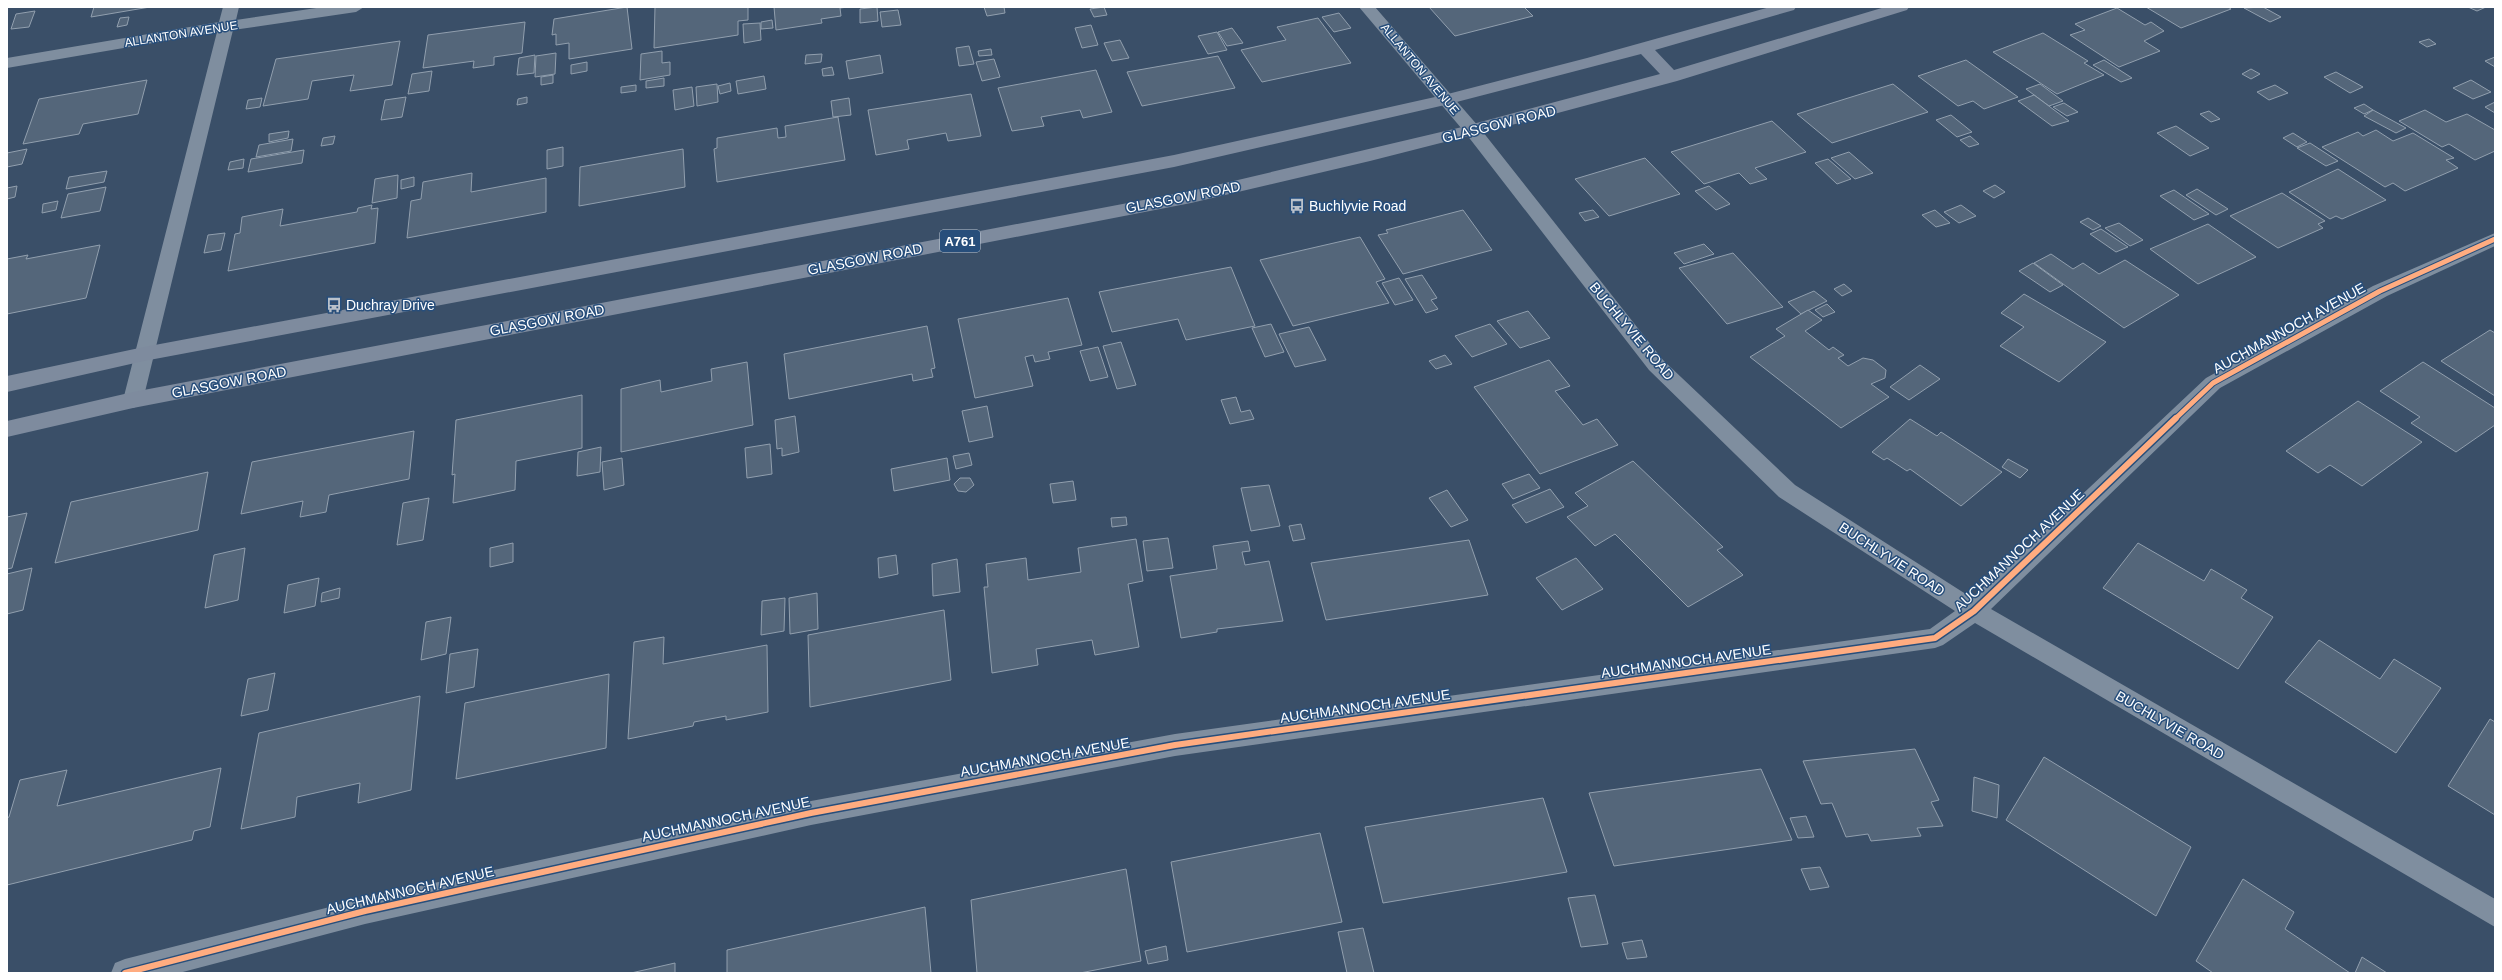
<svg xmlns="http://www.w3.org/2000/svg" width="2502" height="980" font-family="Helvetica,sans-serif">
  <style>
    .building { fill: #54667a; stroke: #919fae }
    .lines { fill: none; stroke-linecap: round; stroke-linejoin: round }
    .street { fill: #7f8e9f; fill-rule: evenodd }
    .primary { fill: #7e8b9e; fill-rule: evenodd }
    .cycleway-far1-casing { stroke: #274e7b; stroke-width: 7 }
    .cycleway-casing { stroke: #274e7b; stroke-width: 9 }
    .cycleway-far1 { stroke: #ffac80; stroke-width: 5 }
    .cycleway { stroke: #ffac80; stroke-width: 6 }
    .labels { text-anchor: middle; stroke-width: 3; stroke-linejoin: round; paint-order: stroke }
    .far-street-label { font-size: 12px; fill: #fff; stroke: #274e7b }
    .shield { fill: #274e7b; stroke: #becad7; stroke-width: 1 }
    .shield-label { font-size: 13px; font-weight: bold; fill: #fff }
    .street-label { font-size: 14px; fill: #fff; stroke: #274e7b }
    .poi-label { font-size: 14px; fill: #fff; stroke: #274e7b; text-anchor: start }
  </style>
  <rect width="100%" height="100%" fill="#3a4f68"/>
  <!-- building -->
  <g class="building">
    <path d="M94,7H150L91,17Z"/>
    <path d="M627,7L632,49L569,59V43L556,45V34L552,35L554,19Z"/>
    <path d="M655,7H748V20L738,21V35L654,48Z"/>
    <path d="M774,7H848L840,8L841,16L821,19L822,23L776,30Z"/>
    <path d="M877,7L878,21L860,23V9Z"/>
    <path d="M984,7H1004L1005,13L987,16Z"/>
    <path d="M1104,7L1107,15L1094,17L1090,9Z"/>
    <path d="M1429,7H1524L1533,16L1455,36Z"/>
    <path d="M2146,7H2228L2231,9L2181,28Z"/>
    <path d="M2263,7L2281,17L2270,22L2244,8Z"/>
    <path d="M2468,7H2486L2477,11Z"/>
    <path d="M2117,8L2145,25L2151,22L2164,31L2144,41L2160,51L2119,67L2070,35L2085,30L2075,24Z"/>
    <path d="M898,10L901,25L882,27L880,12Z"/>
    <path d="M35,11L29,27L11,29L16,14Z"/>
    <path d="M1339,13L1351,28L1334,32L1322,17Z"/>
    <path d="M129,17L127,25L117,27L120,18Z"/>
    <path d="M1318,18L1351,63L1262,82L1241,50L1286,40L1277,27Z"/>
    <path d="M772,20L773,28L761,29V22Z"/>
    <path d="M525,22L522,53L494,57V65L473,68L474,61L423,68L428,35Z"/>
    <path d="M760,23L761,40L744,43L743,24Z"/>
    <path d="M1091,25L1098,45L1082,48L1075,28Z"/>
    <path d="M1232,28L1243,43L1227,46L1218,32Z"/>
    <path d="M1217,32L1227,50L1208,54L1198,36Z"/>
    <path d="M2043,33L2088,61L2084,63L2104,75L2057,94L1993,52Z"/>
    <path d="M2429,39L2436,44L2427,47L2419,42Z"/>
    <path d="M1120,40L1129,58L1112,61L1104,43Z"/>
    <path d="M400,41L392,85L350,91L354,75L312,81L308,99L263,106L276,59Z"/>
    <path d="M969,46L974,64L959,66L956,48Z"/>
    <path d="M991,49L992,55L979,56L978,51Z"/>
    <path d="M662,51V63L670,62V75L640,80L641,54Z"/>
    <path d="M556,53L555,74L535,77L536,56Z"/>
    <path d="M822,54L821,62L805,64L806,55Z"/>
    <path d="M535,55L534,73L517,75L519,58Z"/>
    <path d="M880,55L883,73L849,79L846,61Z"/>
    <path d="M1218,56L1235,88L1142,106L1127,72Z"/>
    <path d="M2495,57V67L2485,61Z"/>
    <path d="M994,59L1000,77L982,81L976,62Z"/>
    <path d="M1966,60L2018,97L1984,109L1973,101L1958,106L1918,76Z"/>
    <path d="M2104,60L2132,78L2121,82L2093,65Z"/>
    <path d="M587,62V71L571,74V65Z"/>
    <path d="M832,67L834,75L823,76L822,69Z"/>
    <path d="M2251,69L2260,74L2251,79L2242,74Z"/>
    <path d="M1096,70L1112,112L1083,118L1080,110L1041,117L1044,126L1012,131L998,88Z"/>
    <path d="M432,71L429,91L408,94L412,74Z"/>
    <path d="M2336,72L2363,87L2350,93L2324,77Z"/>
    <path d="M553,75V83L541,85V77Z"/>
    <path d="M764,76L766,89L738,94L736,81Z"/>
    <path d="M664,78V86L646,88V81Z"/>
    <path d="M147,80L138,114L83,124L79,134L23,144L39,99Z"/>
    <path d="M2471,80L2491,92L2473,99L2453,88Z"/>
    <path d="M730,83L731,91L720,94L718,86Z"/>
    <path d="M717,84L718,102L697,106L696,87Z"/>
    <path d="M1893,84L1928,112L1832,143L1797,114Z"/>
    <path d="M2040,84L2063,101L2049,106L2026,89Z"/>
    <path d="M636,85V91L621,93V87Z"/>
    <path d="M2275,85L2288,93L2269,100L2257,92Z"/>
    <path d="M692,87L694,106L675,110L673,90Z"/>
    <path d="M971,94L981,136L948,141L946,133L907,140L909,149L876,155L868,110Z"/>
    <path d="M2034,95L2069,121L2052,126L2018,101Z"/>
    <path d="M406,97L402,117L381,120L385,100Z"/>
    <path d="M527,97V103L517,105L518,99Z"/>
    <path d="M262,98L260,107L246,109L248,100Z"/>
    <path d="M849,98L851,115L833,117L831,101Z"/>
    <path d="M2495,102V113L2485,107Z"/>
    <path d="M2064,103L2078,112L2067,116L2053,107Z"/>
    <path d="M2364,104L2373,110L2364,114L2354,108Z"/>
    <path d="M2373,110L2406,128L2396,133L2364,116Z"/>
    <path d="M2425,110L2446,122L2467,114L2495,130V151L2475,160L2449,144L2442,147L2399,121Z"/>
    <path d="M2209,111L2220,119L2211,122L2200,114Z"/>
    <path d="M1951,115L1972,132L1957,137L1936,120Z"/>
    <path d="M838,117L845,160L717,182L714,149L717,148V138L777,128L778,138L786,137L785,126Z"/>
    <path d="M1772,121L1806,152L1755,168L1767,179L1750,184L1739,173L1704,184L1671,152Z"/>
    <path d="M2176,126L2209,148L2190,156L2157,133Z"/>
    <path d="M2376,130L2393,141L2413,133L2454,158L2446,160L2458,168L2405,191L2393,183L2385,187L2322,147L2358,132L2363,136Z"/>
    <path d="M289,131L288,138L269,142V134Z"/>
    <path d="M2293,133L2307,142L2297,147L2283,138Z"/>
    <path d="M335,136L333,144L321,146L323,138Z"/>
    <path d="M1970,136L1979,144L1969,147L1960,140Z"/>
    <path d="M293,139L291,151L256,157L259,145Z"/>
    <path d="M2310,143L2338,161L2326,166L2297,148Z"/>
    <path d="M563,147V166L547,169V150Z"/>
    <path d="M27,149L22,164L7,167V153Z"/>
    <path d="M683,149L685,187L579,206L580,167Z"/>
    <path d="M304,150L302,163L248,172L251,159Z"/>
    <path d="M1849,152L1873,173L1855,179L1831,158Z"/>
    <path d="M1645,158L1680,194L1609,216L1575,179Z"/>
    <path d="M244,159L243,168L228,170L230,162Z"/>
    <path d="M1828,159L1851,179L1837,184L1815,163Z"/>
    <path d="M2338,169L2386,200L2342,219L2336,216L2330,219L2289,192Z"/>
    <path d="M107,171L104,182L66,189L69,177Z"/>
    <path d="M472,173L471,192L546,178V212L407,238L411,201L421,199L423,182Z"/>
    <path d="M398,175L397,198L372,203L375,179Z"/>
    <path d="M414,177V186L401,189V180Z"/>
    <path d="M1995,185L2005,192L1994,198L1983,191Z"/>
    <path d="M17,186L15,197L7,199V188Z"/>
    <path d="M1709,186L1730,204L1716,210L1695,191Z"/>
    <path d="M106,187L100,211L61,218L68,194Z"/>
    <path d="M2197,189L2228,209L2216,215L2186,195Z"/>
    <path d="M2174,190L2209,214L2194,220L2160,196Z"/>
    <path d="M2282,193L2325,221L2318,224L2323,228L2278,248L2230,216Z"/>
    <path d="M58,201L56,210L42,213L43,204Z"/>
    <path d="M372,205L371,209L378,208L375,243L228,271L235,234L240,233L242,217L283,209L280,226L357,212L358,208Z"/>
    <path d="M1961,205L1976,216L1959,223L1944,212Z"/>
    <path d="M1463,210L1492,250L1403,274L1378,235L1388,233L1386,230Z"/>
    <path d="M1593,210L1599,217L1585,221L1579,213Z"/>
    <path d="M1935,210L1950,223L1936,227L1922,215Z"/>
    <path d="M2088,218L2101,226L2093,230L2080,222Z"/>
    <path d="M2119,223L2143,240L2130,246L2105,228Z"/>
    <path d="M2208,224L2256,257L2198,284L2150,249Z"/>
    <path d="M2101,229L2128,247L2116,252L2090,234Z"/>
    <path d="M225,233L221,250L204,253L208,235Z"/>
    <path d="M1360,237L1385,279L1376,282L1389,303L1293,326L1260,260Z"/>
    <path d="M1704,244L1714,254L1684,264L1674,253Z"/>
    <path d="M100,245L86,298L7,314V259L28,255L26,259Z"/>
    <path d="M1733,253L1783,307L1727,324L1679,268Z"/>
    <path d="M2051,254L2073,269L2083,263L2099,274L2125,260L2179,295L2124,328L2034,263Z"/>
    <path d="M2033,263L2063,285L2050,292L2019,271Z"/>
    <path d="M1231,267L1255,326L1186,340L1178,319L1112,332L1099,292Z"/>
    <path d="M1422,275L1437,298L1431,300L1438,309L1426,313L1405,279Z"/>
    <path d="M1399,278L1413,300L1395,305L1382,283Z"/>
    <path d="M1844,284L1852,291L1842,296L1834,289Z"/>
    <path d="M1814,291L1827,301L1801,314L1788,302Z"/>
    <path d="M2024,294L2106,342L2059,382L2000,346L2024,327L2001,313Z"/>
    <path d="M1068,298L1082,345L1048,352L1050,359L1035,362L1033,355L1025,357L1033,386L975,398L958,319Z"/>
    <path d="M1827,304L1835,312L1823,317L1815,310Z"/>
    <path d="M1808,310L1822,320L1805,331L1829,350L1833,347L1844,355L1838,358L1848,366L1863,358L1873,360L1886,370L1885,378L1871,384L1889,397L1841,428L1750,357L1785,336L1776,329Z"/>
    <path d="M1528,311L1550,338L1520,348L1497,321Z"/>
    <path d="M1271,324L1284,352L1265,357L1252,328Z"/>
    <path d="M1490,324L1507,344L1472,357L1455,336Z"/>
    <path d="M927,326L935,368L931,369L933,377L913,381L912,374L789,399L784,354Z"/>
    <path d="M1309,327L1326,360L1295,367L1279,334Z"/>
    <path d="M2490,330L2495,333V396L2441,361Z"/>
    <path d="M1121,342L1136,385L1117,389L1103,346Z"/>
    <path d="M1098,347L1108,377L1090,381L1080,351Z"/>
    <path d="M1445,355L1452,364L1436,369L1429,361Z"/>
    <path d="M1549,360L1570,386L1555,391L1583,425L1597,419L1618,445L1540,474L1474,387Z"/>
    <path d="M747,362L753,425L621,452V389L660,380L661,392L712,381L711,369Z"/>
    <path d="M2423,362L2495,408V425L2456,452L2411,423L2420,417L2380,391Z"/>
    <path d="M1920,365L1940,379L1909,400L1890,387Z"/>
    <path d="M582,395V448L516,461L515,490L453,503L455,474L452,475L456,420Z"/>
    <path d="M1236,397L1241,412L1250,410L1254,419L1230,424L1221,400Z"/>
    <path d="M2358,401L2422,442L2362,486L2330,465L2318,473L2286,451Z"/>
    <path d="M987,406L993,437L969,442L962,411Z"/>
    <path d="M795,416L799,452L782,456V448L777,449L775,420Z"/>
    <path d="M1910,419L1937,436L1941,432L2002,472L1961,506L1910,469L1907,471L1887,458L1884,460L1872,452Z"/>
    <path d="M414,431L409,479L329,495L326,512L300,517L303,501L241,514L252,462Z"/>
    <path d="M770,444L772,474L747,478L745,448Z"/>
    <path d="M601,447L600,472L577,476L578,452Z"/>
    <path d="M969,453L972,465L956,469L953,456Z"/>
    <path d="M622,458L624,485L604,490L602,462Z"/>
    <path d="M947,458L950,480L894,491L891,469Z"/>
    <path d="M2008,459L2028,470L2020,478L2002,467Z"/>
    <path d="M1633,461L1723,547L1717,550L1743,575L1688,607L1615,534L1595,546L1567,517L1588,506L1575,493Z"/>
    <path d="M208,472L198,530L55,563L71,502Z"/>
    <path d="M1529,474L1540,488L1513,499L1502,484Z"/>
    <path d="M960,478H970L974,485L966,492L958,491L954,484Z"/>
    <path d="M1073,481L1076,500L1053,503L1050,484Z"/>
    <path d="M1269,485L1280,526L1251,531L1241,488Z"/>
    <path d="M1550,489L1564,507L1526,523L1512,505Z"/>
    <path d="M1447,490L1468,520L1451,527L1429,498Z"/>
    <path d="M429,498L423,540L397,545L403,503Z"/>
    <path d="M27,513L12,568L7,569V517Z"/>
    <path d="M1126,517L1127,525L1112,527L1111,518Z"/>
    <path d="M1301,524L1305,539L1293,541L1289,526Z"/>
    <path d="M1168,538L1173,568L1147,571L1143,541Z"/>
    <path d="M1136,539L1143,581L1128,584L1139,647L1095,655L1092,640L1036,649L1038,665L992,673L984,587H988L986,564L1026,558L1028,580L1081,572L1078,548Z"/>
    <path d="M1469,540L1488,595L1326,620L1311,563Z"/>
    <path d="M1248,541L1250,551L1242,552L1245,565L1269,561L1283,621L1217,629V632L1181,638L1170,576L1217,569L1213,546Z"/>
    <path d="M513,543V562L490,567V548Z"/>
    <path d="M2138,543L2204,581L2211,569L2247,590L2241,598L2273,617L2238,669L2103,588Z"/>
    <path d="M245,548L238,600L205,608L214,555Z"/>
    <path d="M896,555L898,574L879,578L878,558Z"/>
    <path d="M1576,558L1603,589L1562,610L1536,578Z"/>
    <path d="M957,559L960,592L933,596L932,564Z"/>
    <path d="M32,568L23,610L7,614V574Z"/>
    <path d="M319,578L315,606L284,613L288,585Z"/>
    <path d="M340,588L339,598L321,602L322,593Z"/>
    <path d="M817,593L818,629L790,634L789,598Z"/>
    <path d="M785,598L784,631L761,635L762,601Z"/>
    <path d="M944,610L951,680L810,707L808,635Z"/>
    <path d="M451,617L446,654L421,660L426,622Z"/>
    <path d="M664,637L663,664L767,645L768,712L726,720V716L694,722L693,726L628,739L634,642Z"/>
    <path d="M2319,640L2380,679L2394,659L2441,688L2396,753L2285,682Z"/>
    <path d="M478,649L474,687L446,693L450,654Z"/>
    <path d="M275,673L268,710L241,716L248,679Z"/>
    <path d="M609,674L606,748L456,779L465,703Z"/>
    <path d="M420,696L411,790L358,803L360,783L297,797L295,817L241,829L259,733Z"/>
    <path d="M2490,719L2495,722V815L2448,786Z"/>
    <path d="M1915,749L1939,800L1931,802L1943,826L1917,828L1921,836L1871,841L1868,834L1846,837L1832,803L1821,804L1803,761Z"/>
    <path d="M2044,757L2191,847L2156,916L2006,820Z"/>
    <path d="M221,768L210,827L194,831L192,840L7,885V818L9,817L20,780L67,770L57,806Z"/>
    <path d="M1761,769L1792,840L1614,866L1589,793Z"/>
    <path d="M1974,777L1999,785L1997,818L1972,811Z"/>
    <path d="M1543,798L1567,872L1383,903L1365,827Z"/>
    <path d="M1806,816L1814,837L1798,838L1790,818Z"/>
    <path d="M1320,833L1342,922L1187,952L1171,862Z"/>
    <path d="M1820,867L1829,887L1810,890L1801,869Z"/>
    <path d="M1126,869L1141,961L1080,973H977L971,900Z"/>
    <path d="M2243,879L2294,912L2285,929L2350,973H2213L2196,961Z"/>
    <path d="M1595,895L1608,944L1581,947L1568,898Z"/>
    <path d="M925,907L931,973H727V950Z"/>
    <path d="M1363,928L1374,973H1347L1338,932Z"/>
    <path d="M1642,940L1647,957L1627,959L1622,943Z"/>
    <path d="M1166,946L1168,960L1148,964L1145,951Z"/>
    <path d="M2362,957L2387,973H2355Z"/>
    <path d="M675,963V973H631Z"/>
  </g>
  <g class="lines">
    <!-- street -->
    <g class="street">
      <path d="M223,7H239L236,20L323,7H364L356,12L233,30L143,400L140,405L133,408L126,405L123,400L217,32L7,68V58L219,22Z"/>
      <path d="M1359,7H1375L1479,127L1663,360L1795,485L1972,598L2206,378L2373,286L2495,233V246L2387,296L2220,388L1991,609L2495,899V927L1975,623L1943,645L1935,648L1175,756L811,825L365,924L179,973H111L115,963L125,959L365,898L811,801L1175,734L1930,629L1955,611L1779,497L1649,370L1467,135Z"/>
    </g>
    <!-- primary -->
    <path class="primary" d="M1770,7H1796L1794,10L1655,50L1674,70L1885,7H1909L1907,10L1677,81L1554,114L1370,161L1191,203L133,408L7,437V421L133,392L1191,191L1458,128L1660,74L1641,54L1445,105L1174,167L144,361L7,392V376L144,347L1174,155L1444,95L1587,58Z"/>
    <!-- cycleway-far1 casing -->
    <g class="cycleway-far1-casing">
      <path id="cycleway-far1" d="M2175,419L2213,383L2380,291L2495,239"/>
    </g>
    <!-- cycleway casing -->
    <g class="cycleway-casing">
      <path id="cycleway" d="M125,973L365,911L811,813L1175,745L1935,638L1974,611L2176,418"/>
    </g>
    <!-- cycleway-far1 -->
    <use href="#cycleway-far1" class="cycleway-far1"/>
    <!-- cycleway -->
    <use href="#cycleway" class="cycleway"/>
  </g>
  <!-- icons -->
  <defs>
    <g id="bus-bare" transform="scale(1.2)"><path d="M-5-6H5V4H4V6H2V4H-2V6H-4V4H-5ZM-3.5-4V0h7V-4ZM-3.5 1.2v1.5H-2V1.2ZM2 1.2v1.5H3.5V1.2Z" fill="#bac1ca" stroke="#274e7b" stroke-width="2.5" paint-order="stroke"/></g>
  </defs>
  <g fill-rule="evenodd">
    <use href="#bus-bare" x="1297" y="206"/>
    <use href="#bus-bare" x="334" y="305"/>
  </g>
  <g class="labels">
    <!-- far-street labels -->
    <g class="far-street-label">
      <text transform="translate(181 34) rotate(-9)" y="4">ALLANTON AVENUE</text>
      <text transform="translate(1420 69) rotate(50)" y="4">ALLANTON AVENUE</text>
    </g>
    <!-- shield labels -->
    <rect class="shield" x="940" y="230" width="40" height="22" rx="3"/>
    <g class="shield-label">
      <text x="960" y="246">A761</text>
    </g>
    <!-- street labels -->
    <g class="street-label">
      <text transform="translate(1499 124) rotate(-14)" y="5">GLASGOW ROAD</text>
      <text transform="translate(1183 197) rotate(-11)" y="5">GLASGOW ROAD</text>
      <text transform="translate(865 259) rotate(-11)" y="5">GLASGOW ROAD</text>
      <text transform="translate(547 320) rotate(-11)" y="5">GLASGOW ROAD</text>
      <text transform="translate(2289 328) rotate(-29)" y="5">AUCHMANNOCH AVENUE</text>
      <text transform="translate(1632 331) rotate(50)" y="5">BUCHLYVIE ROAD</text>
      <text transform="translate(229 382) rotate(-11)" y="5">GLASGOW ROAD</text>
      <text transform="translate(2019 550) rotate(-43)" y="5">AUCHMANNOCH AVENUE</text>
      <text transform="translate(1892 559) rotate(33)" y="5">BUCHLYVIE ROAD</text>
      <text transform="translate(1686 661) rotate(-8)" y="5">AUCHMANNOCH AVENUE</text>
      <text transform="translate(1365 706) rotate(-8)" y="5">AUCHMANNOCH AVENUE</text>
      <text transform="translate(2170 725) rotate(30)" y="5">BUCHLYVIE ROAD</text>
      <text transform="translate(1045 757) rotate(-10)" y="5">AUCHMANNOCH AVENUE</text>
      <text transform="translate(726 819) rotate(-12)" y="5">AUCHMANNOCH AVENUE</text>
      <text transform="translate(410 890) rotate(-13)" y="5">AUCHMANNOCH AVENUE</text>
    </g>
    <!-- poi labels -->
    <g class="poi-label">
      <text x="1309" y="211">Buchlyvie Road</text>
      <text x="346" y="310">Duchray Drive</text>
    </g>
  </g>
  <!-- border -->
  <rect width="2502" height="980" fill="none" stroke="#ffffff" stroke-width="16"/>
</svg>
